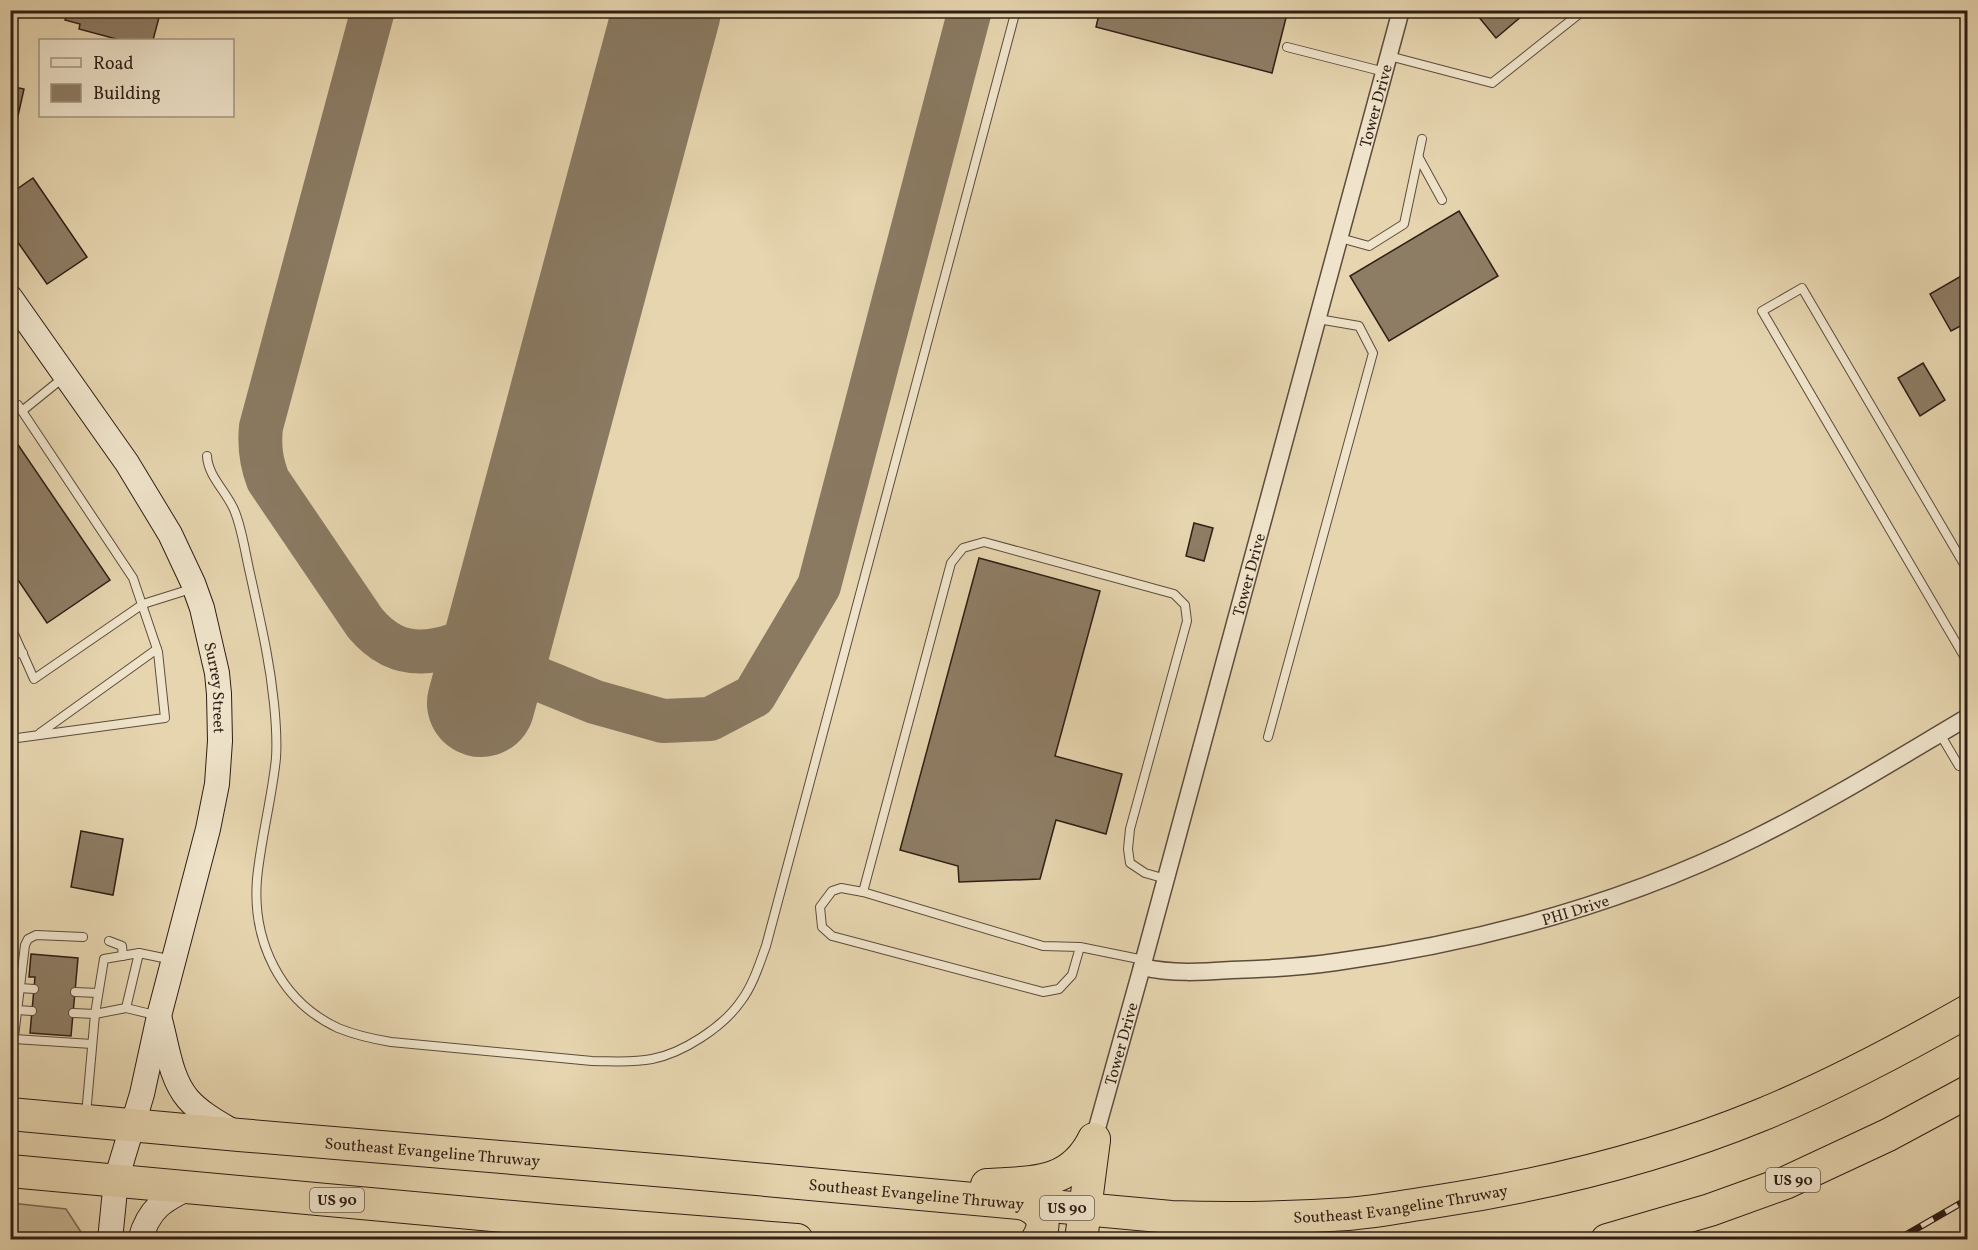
<svg xmlns="http://www.w3.org/2000/svg" width="1978" height="1250" font-family="Vollkorn,serif">
  <style>
    .green { fill: #c7b695; stroke: #7b6a55; stroke-width: 1.5 }
    .lines { fill: none; stroke-linecap: round; stroke-linejoin: round }
    .taxiway { stroke: #8a7a62; stroke-width: 44 }
    .runway { stroke: #8a7a62; stroke-width: 108 }
    .building { fill: #8e7d65; stroke: #2f1e15; stroke-width: 1.5 }
    .lane-casing { stroke: #5d4c3c; stroke-width: 10 }
    .street-casing { stroke: #5d4c3c; stroke-width: 19 }
    .secondary-casing { stroke: #2f1e15; stroke-width: 26 }
    .highway-casing { stroke: #2f1e15; stroke-width: 34 }
    .lane { stroke: #efe4cb; stroke-width: 8 }
    .street { stroke: #efe4cb; stroke-width: 16 }
    .secondary { stroke: #efe4cb; stroke-width: 24 }
    .highway { stroke: #e6d5af; stroke-width: 32 }
    .rail-casing { stroke: #2f1e15; stroke-width: 7 }
    .rail { stroke: #efe4cb; stroke-width: 4.5; stroke-dasharray: 14; stroke-linecap: butt }
    .labels { text-anchor: middle; stroke-width: 5; stroke-linejoin: round; paint-order: stroke }
    .shield { fill: #efe4cb; stroke: #69594c; stroke-width: 1.5 }
    .shield-label { font-size: 15px; font-weight: bold; fill: #2f1e15 }
    .street-label { font-size: 16px; fill: #2f1e15; stroke: #efe4cb }
  </style>
  <rect width="100%" height="100%" fill="#e6d5af"/>
  <filter id="stains"><feTurbulence type="fractalNoise" baseFrequency=".00333" numOctaves="4"/><feColorMatrix values="0 0 0 0 .2 0 0 0 0 .09 0 0 0 0 .02 0 0 0 .5 -.17"/></filter>
  <radialGradient id="worn" r=".72"><stop offset=".6" stop-color="#630" stop-opacity="0"/><stop offset="1" stop-color="#630" stop-opacity=".3"/></radialGradient>
  <!-- green -->
  <path class="green" d="M11,1203L66,1209L81,1232L80,1239H11Z"/>
  <g class="lines">
    <!-- taxiway -->
    <g class="taxiway">
      <path d="M373,10L261,427C259,447 261,462 268,480L365,623C407,673 451,646 502,627L531,676L595,702L663,721L710,719L754,696L819,586L970,10"/>
      <path d="M655,10L657,49"/>
    </g>
    <!-- runway -->
    <path class="runway" d="M481,703L667,10"/>
  </g>
  <!-- building -->
  <g class="building">
    <path d="M68,10H161L153,40H120L79,29L80,24L65,20Z"/>
    <path d="M1100,10H1288L1272,73L1096,27Z"/>
    <path d="M1473,10H1529L1496,38Z"/>
    <path d="M10,86L24,89L10,151Z"/>
    <path d="M33,178L87,257L47,284L10,231V194Z"/>
    <path d="M1459,211L1498,276L1389,341L1350,276Z"/>
    <path d="M1968,272V322L1951,331L1930,294Z"/>
    <path d="M1923,363L1945,400L1920,416L1898,378Z"/>
    <path d="M10,433L110,580L47,623L10,568Z"/>
    <path d="M1194,523L1213,528L1204,561L1186,556Z"/>
    <path d="M979,558L1100,591L1055,756L1122,774L1106,834L1056,820L1040,879L959,882L958,866L900,850Z"/>
    <path d="M81,831L123,839L113,895L71,887Z"/>
    <path d="M31,954L78,958L71,1036L30,1033L35,977H29Z"/>
  </g>
  <g class="lines">
    <!-- lane casing -->
    <g class="lane-casing">
      <g id="lane">
        <path d="M1287,47L1385,72"/>
        <path d="M1389,56L1492,83L1584,10"/>
        <path d="M1419,158L1442,200"/>
        <path d="M1340,238L1369,246L1404,224L1422,139"/>
        <path d="M10,410L18,405L133,578L158,652L165,718L10,739"/>
        <path d="M22,411L64,377"/>
        <path d="M207,456C208,477 228,493 235,512C242,530 245,551 249,569C255,596 261,623 266,649C272,680 278,727 276,758C272,798 261,838 257,879C252,941 280,1001 338,1028C355,1035 373,1039 391,1042L592,1061C612,1061 632,1063 652,1059C683,1053 723,1027 741,1001C753,985 759,965 766,946L1016,10"/>
        <path d="M1968,571L1802,288L1762,311L1968,663"/>
        <path d="M10,625L34,679L143,604L194,588"/>
        <path d="M10,654L23,653"/>
        <path d="M40,733L157,649"/>
        <path d="M1940,734L1959,766"/>
        <path d="M1268,737L1373,353L1359,326L1318,319"/>
        <path d="M863,892L951,563L963,548L984,542L1174,594L1185,605L1187,621L1130,829L1128,849L1130,863L1145,873L1166,879"/>
        <path d="M109,941L122,946L123,956"/>
        <path d="M1080,947L1072,975L1059,989L1043,992L832,936L822,927L820,907L832,891L841,888L863,892L1043,946L1080,947L1144,960"/>
        <path d="M20,988L34,989"/>
        <path d="M75,992L98,993"/>
        <path d="M126,1008L139,953"/>
        <path d="M17,1010L32,1011"/>
        <path d="M73,1013L95,1014L126,1008L159,1016"/>
        <path d="M14,1039L92,1044"/>
        <path d="M10,1070L25,945L28,939L36,935L83,937"/>
        <path d="M86,1115L95,1014L104,959L139,953L173,960"/>
      </g>
    </g>
    <!-- street casing -->
    <g class="street-casing">
      <g id="street">
        <path id="s1" d="M1142,967C1172,974 1202,972 1232,970C1267,969 1301,967 1336,962C1481,942 1623,904 1755,838C1828,802 1897,759 1968,717"/>
        <path id="s2" d="M1094,1139L1142,967L1401,10"/>
      </g>
    </g>
    <!-- secondary casing -->
    <g class="secondary-casing">
      <g id="secondary">
        <path id="s3" d="M10,297L127,463L170,534L193,583L202,608L217,673L219,694L220,741L217,784L208,829L159,1016L142,1094L116,1180L110,1240"/>
        <path d="M160,1020C167,1045 170,1078 188,1099C201,1114 221,1124 237,1134"/>
        <path d="M140,1240C149,1208 163,1200 191,1187"/>
      </g>
    </g>
    <!-- highway casing -->
    <g class="highway-casing">
      <g id="highway">
        <path id="s4" d="M10,1114L239,1135L679,1172L1171,1217C1230,1219 1289,1218 1348,1214C1376,1212 1405,1206 1433,1202C1545,1185 1656,1158 1761,1115C1832,1086 1901,1049 1968,1011"/>
        <path d="M10,1171L557,1221L797,1240"/>
        <path d="M987,1185C1032,1182 1071,1186 1094,1139"/>
        <path d="M1025,1204C1042,1212 1048,1223 1037,1240"/>
        <path d="M1081,1240L1094,1140"/>
        <path d="M1607,1240L1710,1210L1785,1183L1888,1135L1968,1092"/>
      </g>
    </g>
    <!-- lane -->
    <use href="#lane" class="lane"/>
    <!-- street -->
    <use href="#street" class="street"/>
    <!-- secondary -->
    <use href="#secondary" class="secondary"/>
    <!-- highway -->
    <use href="#highway" class="highway"/>
    <!-- rail casing -->
    <g class="rail-casing">
      <path id="rail" d="M1897,1240L1968,1199"/>
    </g>
    <!-- rail -->
    <use href="#rail" class="rail"/>
  </g>
  <g class="labels">
    <!-- shield labels -->
    <g class="shield">
      <rect x="1766" y="1168" width="54" height="24" rx="4.5"/>
      <rect x="310" y="1188" width="54" height="24" rx="4.5"/>
      <rect x="1040" y="1196" width="54" height="24" rx="4.5"/>
    </g>
    <g class="shield-label">
      <text x="1793" y="1185">US 90</text>
      <text x="337" y="1205">US 90</text>
      <text x="1067" y="1213">US 90</text>
    </g>
    <!-- street labels -->
    <g class="street-label">
      <text dy="6" stroke="none"><textPath href="#s2" startOffset="1071">Tower Drive</textPath></text>
      <text dy="6" stroke="none"><textPath href="#s2" startOffset="585">Tower Drive</textPath></text>
      <text dy="6" stroke="none"><textPath href="#s3" startOffset="448">Surrey Street</textPath></text>
      <text dy="6" stroke="none"><textPath href="#s1" startOffset="440">PHI Drive</textPath></text>
      <text dy="6" stroke="none"><textPath href="#s2" startOffset="99">Tower Drive</textPath></text>
      <text dy="6" stroke="none"><textPath href="#s4" startOffset="424">Southeast Evangeline Thruway</textPath></text>
      <text dy="6" stroke="none"><textPath href="#s4" startOffset="910">Southeast Evangeline Thruway</textPath></text>
      <text dy="6" stroke="none"><textPath href="#s4" startOffset="1396">Southeast Evangeline Thruway</textPath></text>
    </g>
  </g>
  <!-- margin -->
  <rect width="1978" height="1250" fill="none" stroke="#e6d5af" stroke-width="36"/>
  <rect x="12" y="12" width="1954" height="1226" fill="none" stroke="#2f1e15" stroke-width="3"/>
  <rect x="18" y="18" width="1942" height="1214" fill="none" stroke="#2f1e15" stroke-width="1.5"/>
  <!-- legend -->
  <rect x="39" y="39" width="195" height="78" fill="#efe4cb" stroke="#a29582" stroke-width="1.5"/>
  <rect x="51" y="58" width="30" height="9" fill="#efe4cb" stroke="#a29582" stroke-width="1.5"/>
  <text x="93" y="69" font-size="18" fill="#2f1e15">Road</text>
  <rect x="51" y="84" width="30" height="18" fill="#8e7d65" stroke="#a29582" stroke-width="1.5"/>
  <text x="93" y="99" font-size="18" fill="#2f1e15">Building</text>
  <rect width="100%" height="100%" filter="url(#stains)"/>
  <rect width="100%" height="100%" fill="url(#worn)"/>
</svg>
